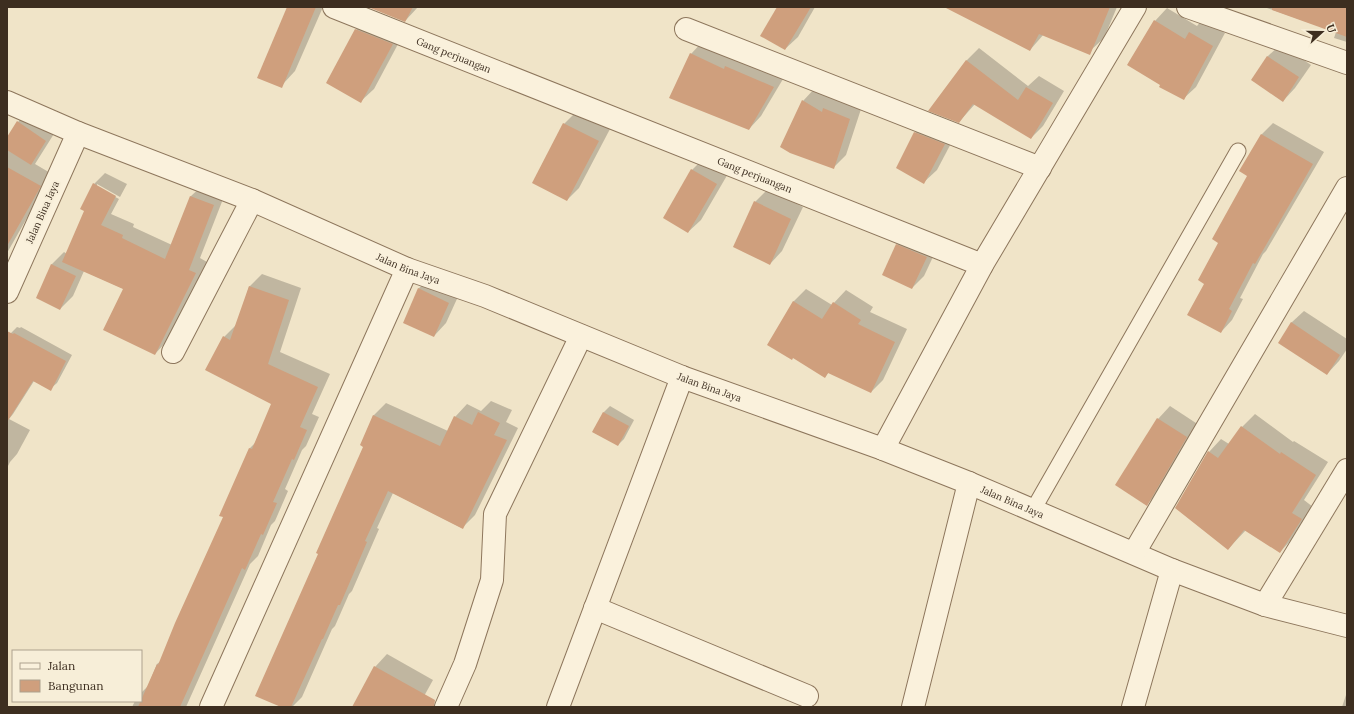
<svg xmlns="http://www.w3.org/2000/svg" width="1354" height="714" font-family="Lora,serif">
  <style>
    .shadow { fill: #0003 }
    .building { fill: #cf9f7d }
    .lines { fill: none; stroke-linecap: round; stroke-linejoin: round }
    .lane-casing { stroke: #8d765c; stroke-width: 17 }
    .street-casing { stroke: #8d765c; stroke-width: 24 }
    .lane { stroke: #faf1dc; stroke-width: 15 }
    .street { stroke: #faf1dc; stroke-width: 22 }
    .labels { text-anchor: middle; stroke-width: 4; stroke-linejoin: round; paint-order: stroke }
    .street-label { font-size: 10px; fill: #3d2e20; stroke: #f7eed8 }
  </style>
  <rect width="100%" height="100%" fill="#f0e4c8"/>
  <!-- shadow -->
  <g class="shadow">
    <path d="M288,7H323L295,71L283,84Z"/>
    <path d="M370,7H418L405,21Z"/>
    <path d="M778,7H815L798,37L785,49Z"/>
    <path d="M947,7H1117L1104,38L1091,50L1044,34L1030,50Z"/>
    <path d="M1264,7H1347V42L1334,38L1336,32Z"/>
    <path d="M1167,8L1197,26L1202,20L1225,33L1196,87L1183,99L1155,21Z"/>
    <path d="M369,17L405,31L374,89L361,101L356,30Z"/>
    <path d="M703,41L786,74L761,116L749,129L691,54Z"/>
    <path d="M1281,44L1311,65L1295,88L1283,101L1252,80L1268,56Z"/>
    <path d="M979,48L1028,86L1039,76L1064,91L1043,126L1031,138L975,104L959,122L966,61Z"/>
    <path d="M815,88L834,99L837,96L862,106L846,155L834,167L803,101Z"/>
    <path d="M29,110L57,129L35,164L52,174L7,253V139L18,122Z"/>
    <path d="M577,111L610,129L579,188L567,200L564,124Z"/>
    <path d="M928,120L957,132L937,170L924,182L915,133Z"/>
    <path d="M1273,123L1324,152L1266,251L1263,254L1240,298L1243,299L1232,320L1221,332L1206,283L1220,242L1249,175L1241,171L1262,134Z"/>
    <path d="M705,157L729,172L701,220L688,232L692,170Z"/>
    <path d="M105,173L127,184L120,197L97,184V187L119,199L111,214L134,224L133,227L172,245L191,196L203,185L225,194L200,258L207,262L166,342L155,354L124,289L84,271L73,296L60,309L51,265L64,252L67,254L85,211L94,184Z"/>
    <path d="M768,189L803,207L782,251L770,264L755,202Z"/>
    <path d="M909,232L939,244L924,276L912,288L897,245Z"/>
    <path d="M262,274L301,288L280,352L330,374L312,414L319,417L306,446L302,450L285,489L288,491L275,521L271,525L258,556L250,564L186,707H132L135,701H141V693L148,686L157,664L161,661L224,517L236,479L250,448L256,442L273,404L224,337L237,324L249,287Z"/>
    <path d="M431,277L461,290L446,323L434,336L418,289Z"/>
    <path d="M806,289L832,305L846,290L873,307L870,312L907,329L883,380L871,392L829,372L825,377L793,302Z"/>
    <path d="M1304,311L1347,339V349L1339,361L1327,374L1291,323Z"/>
    <path d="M17,327L20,328L21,327L72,355L57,383L50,389L34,381L13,414L9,419L30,430L17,454L10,462L7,468V342L11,333Z"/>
    <path d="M491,401L512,410L506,422L518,428L475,515L462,528L393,493L377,528L379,529L352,591L349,594L335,626L332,629L302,697L292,707H284L319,554L364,446L373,416L386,403L448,431L455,417L467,404L481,411Z"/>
    <path d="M610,406L634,420L624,439L618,445L593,432L604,412Z"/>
    <path d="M1170,406L1199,425L1159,492L1147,504L1158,419Z"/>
    <path d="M1255,414L1293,442L1294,441L1328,462L1304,500L1313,507L1292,539L1280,552L1246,530L1228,549L1176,508L1209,452L1221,439L1229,444L1242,427Z"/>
    <path d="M387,654L433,680L418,707H353L375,667Z"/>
    <path d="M1347,692V707H1342Z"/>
  </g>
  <!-- building -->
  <g class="building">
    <path d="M287,7H316L282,88L257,78Z"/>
    <path d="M368,7H413L405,22Z"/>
    <path d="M777,7H811L785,50L760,36Z"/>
    <path d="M944,7H1110L1090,55L1039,34L1030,51Z"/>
    <path d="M1272,7H1347V37L1272,10Z"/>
    <path d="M1154,20L1185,39L1189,32L1213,46L1184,100L1159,87L1160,85L1127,65Z"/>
    <path d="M355,29L393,44L361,103L326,83Z"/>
    <path d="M690,53L724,69L725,66L774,87L749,130L669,98Z"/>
    <path d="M1267,56L1299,77L1283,102L1251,80Z"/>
    <path d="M966,60L1018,100L1026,87L1053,103L1031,139L973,104L959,123L928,111Z"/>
    <path d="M802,100L822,112L823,108L850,119L834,169L790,153L780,147Z"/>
    <path d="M17,121L46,141L31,165L7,150V137Z"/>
    <path d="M563,123L599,141L567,201L532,183Z"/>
    <path d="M914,132L945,144L924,184L896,168Z"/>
    <path d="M1261,134L1313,164L1255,264L1253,263L1229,309L1232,311L1221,333L1187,315L1204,284L1198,280L1218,243L1212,239L1247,176L1239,171Z"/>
    <path d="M7,167L41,186L7,246Z"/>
    <path d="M691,169L717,184L688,233L663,218Z"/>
    <path d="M93,183L116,196L101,225L123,235L122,238L165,259L190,196L214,205L189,270L196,273L155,355L103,330L123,289L62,262L84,211L80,209Z"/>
    <path d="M754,201L791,219L770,265L733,247Z"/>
    <path d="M896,244L927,257L912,289L882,275Z"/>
    <path d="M51,264L76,276L60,310L36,298Z"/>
    <path d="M249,286L289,300L268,364L318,387L300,427L307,430L294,460L292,459L273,502L277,503L263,535L261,534L245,570L242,568L180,707H138L157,664L158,665L175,623L223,517L219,516L249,448L252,449L271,404L205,370L223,336L230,340Z"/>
    <path d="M418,288L449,303L434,337L403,323Z"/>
    <path d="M793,301L822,319L833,302L861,320L858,324L895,342L871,393L828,373L825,378L793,358L792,360L767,345Z"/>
    <path d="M1291,322L1340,355L1327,375L1278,343Z"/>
    <path d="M7,331L13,334L14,333L66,361L51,391L33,381L7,422Z"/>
    <path d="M478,412L500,423L494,435L507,440L463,529L388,491L365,541L367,542L340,605H338L323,639H322L291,707H281L255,696L318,554L316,553L363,447L360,445L373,415L440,446L454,416L472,425Z"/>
    <path d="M603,412L629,426L618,446L592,432Z"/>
    <path d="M1157,418L1187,437L1147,506L1115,485Z"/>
    <path d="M1241,426L1280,454L1281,452L1316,475L1292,513L1302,519L1280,553L1244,530L1228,550L1175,508L1208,451L1218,458Z"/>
    <path d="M374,666L435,700L434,707H352Z"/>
  </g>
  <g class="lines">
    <!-- lane casing -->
    <g class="lane-casing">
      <path id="lane" d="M1033,510L1238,151"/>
    </g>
    <!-- street casing -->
    <g class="street-casing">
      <g id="street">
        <path id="s1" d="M334,7L982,265"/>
        <path d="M1188,7L1347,63"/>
        <path d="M686,29L1040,168"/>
        <path d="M7,102L78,133L7,292"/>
        <path id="s2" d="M78,133L252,200L407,269L485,296L682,377L883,449L969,483L1172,570L1265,605L1347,626"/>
        <path d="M173,352L252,200"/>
        <path d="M883,449L982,265L1135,7"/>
        <path d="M1134,553L1347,188"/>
        <path d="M1265,605L1347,470"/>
        <path d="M595,608L807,696"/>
        <path d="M211,707L407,269"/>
        <path d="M446,707L465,664L492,580L495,514L581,336"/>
        <path d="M558,707L682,377"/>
        <path d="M913,707L969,483"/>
        <path d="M1133,707L1172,570"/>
      </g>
    </g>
    <!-- lane -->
    <use href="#lane" class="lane"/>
    <!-- street -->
    <use href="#street" class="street"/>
  </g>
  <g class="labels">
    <!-- street labels -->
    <g class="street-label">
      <text dy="4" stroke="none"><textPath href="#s1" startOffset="129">Gang perjuangan</textPath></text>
      <text dy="4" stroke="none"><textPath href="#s1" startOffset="453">Gang perjuangan</textPath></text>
      <text transform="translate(42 212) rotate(-66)" y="4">Jalan Bina Jaya</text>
      <text dy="4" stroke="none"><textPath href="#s2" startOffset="357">Jalan Bina Jaya</textPath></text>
      <text dy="4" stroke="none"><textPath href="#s2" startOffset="681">Jalan Bina Jaya</textPath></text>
      <text dy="4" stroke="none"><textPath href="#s2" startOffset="1005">Jalan Bina Jaya</textPath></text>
    </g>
  </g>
  <!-- border -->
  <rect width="1354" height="714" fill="none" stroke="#3d2e20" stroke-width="16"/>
  <!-- legend -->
  <rect x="12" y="650" width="130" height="52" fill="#f7eed8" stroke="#ada18e"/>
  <rect x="20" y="663" width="20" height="6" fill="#faf1dc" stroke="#ada18e"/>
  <text x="48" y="670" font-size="12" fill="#3d2e20">Jalan</text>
  <rect x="20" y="680" width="20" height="12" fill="#cf9f7d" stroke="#ada18e"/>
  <text x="48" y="690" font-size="12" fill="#3d2e20">Bangunan</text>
  <!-- north arrow -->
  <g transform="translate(1322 32) rotate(69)" stroke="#f7eed8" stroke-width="3" paint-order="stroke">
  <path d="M0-3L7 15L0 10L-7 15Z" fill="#3d2e20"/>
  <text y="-6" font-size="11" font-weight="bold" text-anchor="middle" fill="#3d2e20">U</text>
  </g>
</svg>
